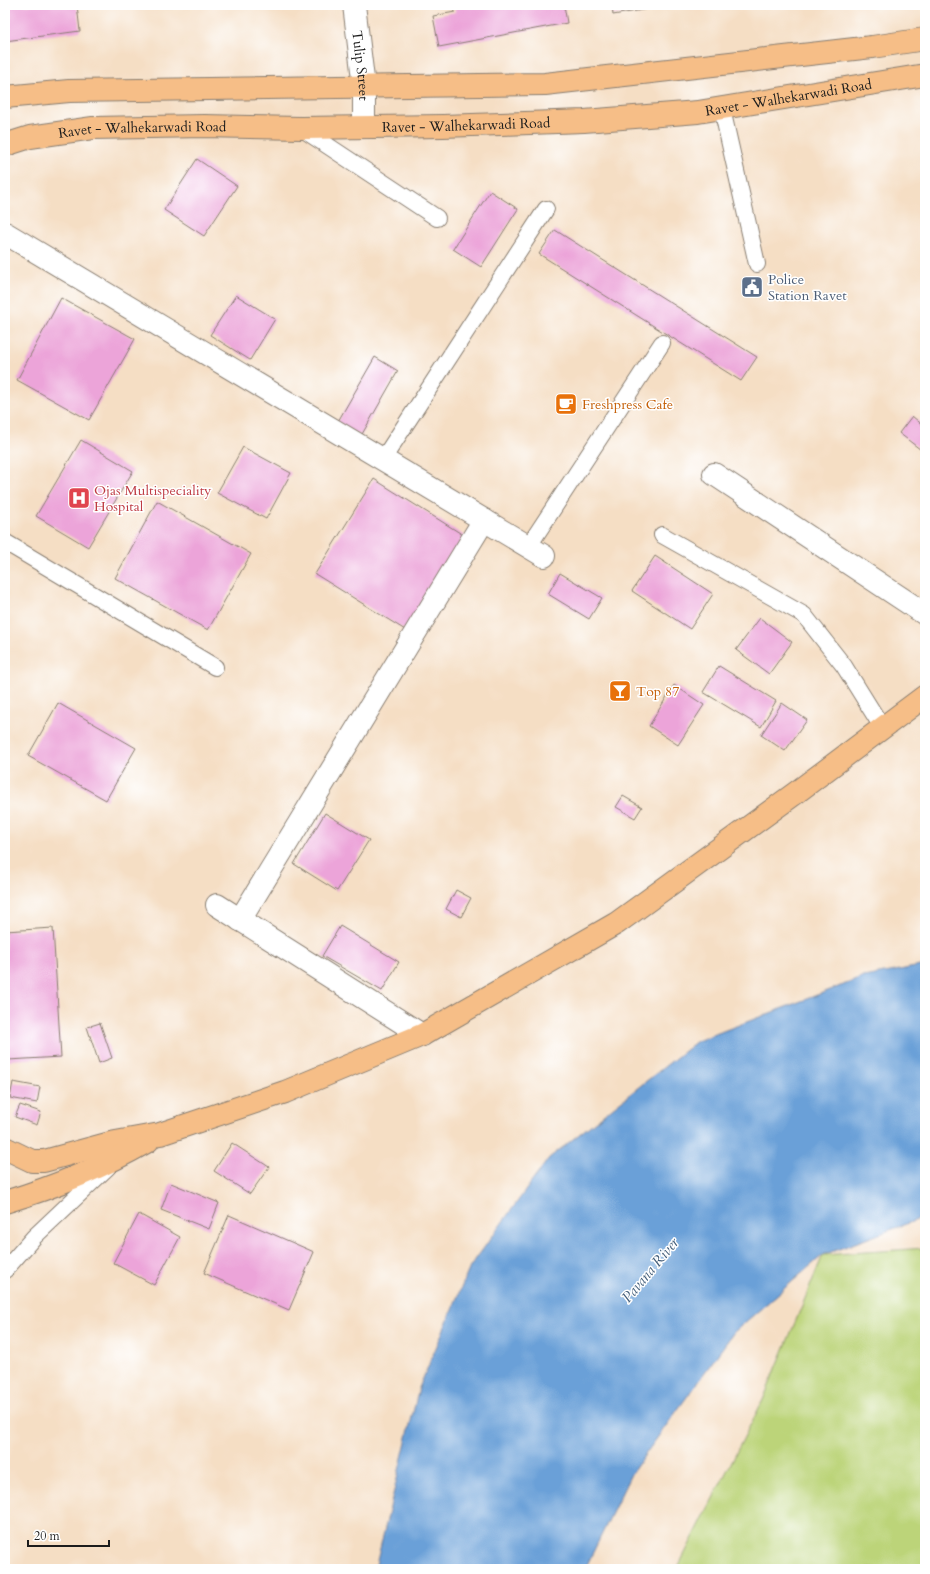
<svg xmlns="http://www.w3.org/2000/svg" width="930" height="1574" font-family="Cardo,serif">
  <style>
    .green { fill: #bcd479; stroke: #6c784a }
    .water { fill: #6aa0d8; stroke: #435e7a }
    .building { fill: #eca4d9 }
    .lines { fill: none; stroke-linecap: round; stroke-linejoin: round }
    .lane-casing { stroke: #887d70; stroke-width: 18 }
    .street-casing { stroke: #887d70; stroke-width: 24 }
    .primary-casing { stroke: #887d70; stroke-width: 24 }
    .lane { stroke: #fff; stroke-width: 16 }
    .street { stroke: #fff; stroke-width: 22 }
    .primary { stroke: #f6be87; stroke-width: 22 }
    .labels { text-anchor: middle; stroke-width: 3; stroke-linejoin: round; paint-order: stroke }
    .street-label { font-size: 14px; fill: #1c1c1c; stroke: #fff }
    .service-label { font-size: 14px; fill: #4e5e75; stroke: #fff; text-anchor: start }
    .food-label { font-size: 14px; fill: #c56008; stroke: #fff; text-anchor: start }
    .health-label { font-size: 14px; fill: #be3a42; stroke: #fff; text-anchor: start }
    .water-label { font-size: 15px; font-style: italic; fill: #435e7a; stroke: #fff }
  </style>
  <rect width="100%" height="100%" fill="#fff"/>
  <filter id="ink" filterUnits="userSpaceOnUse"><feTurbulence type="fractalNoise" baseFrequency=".025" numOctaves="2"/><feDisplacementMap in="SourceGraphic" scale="8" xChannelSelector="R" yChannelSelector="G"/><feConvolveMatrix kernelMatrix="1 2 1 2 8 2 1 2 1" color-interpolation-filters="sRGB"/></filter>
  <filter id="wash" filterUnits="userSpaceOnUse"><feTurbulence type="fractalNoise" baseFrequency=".012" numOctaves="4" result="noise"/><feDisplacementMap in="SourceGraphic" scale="16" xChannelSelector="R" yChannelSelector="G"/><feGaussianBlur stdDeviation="0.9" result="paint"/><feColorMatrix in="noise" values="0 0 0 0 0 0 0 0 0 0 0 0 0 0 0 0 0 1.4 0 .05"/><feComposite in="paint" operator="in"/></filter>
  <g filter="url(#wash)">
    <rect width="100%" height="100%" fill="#f5dec4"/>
    <!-- green -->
    <path class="green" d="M925,1248V1569H677L763,1400L823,1255Z"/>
    <!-- water -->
    <path class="water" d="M925,965V1217L823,1255L734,1332L631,1474L585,1569H375L419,1388L470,1267L549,1158L697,1041L864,977Z"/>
    <g id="blocks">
      <!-- building -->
      <g class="building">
        <path d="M5,5H77L80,31L5,41Z"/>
        <path d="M454,5H564L567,23L439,47L433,16L455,12Z"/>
        <path d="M612,5H666V6L613,15Z"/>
        <path d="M197,159L237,186L204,236L164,210Z"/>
        <path d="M490,191L518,209L481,267L453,249Z"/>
        <path d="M555,230L757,357L741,381L539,254Z"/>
        <path d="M236,295L275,319L250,360L210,335Z"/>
        <path d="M61,298L135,339L89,420L17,380Z"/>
        <path d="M375,357L398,371L361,436L337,423Z"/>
        <path d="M912,416L925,427V453L899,433Z"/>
        <path d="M81,440L133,471L88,547L36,516Z"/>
        <path d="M243,447L291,473L266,519L217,493Z"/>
        <path d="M374,479L468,538L410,633L315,574Z"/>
        <path d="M157,501L251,554L208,630L115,578Z"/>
        <path d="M655,556L713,594L690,629L632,591Z"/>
        <path d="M560,573L602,598L589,619L548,594Z"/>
        <path d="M760,618L792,642L769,674L736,650Z"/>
        <path d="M719,666L776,701L761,727L703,692Z"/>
        <path d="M674,685L704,705L678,745L649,726Z"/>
        <path d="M58,703L136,748L106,800L28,756Z"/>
        <path d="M782,703L807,720L785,751L761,735Z"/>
        <path d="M623,796L642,807L635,818L616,807Z"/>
        <path d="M325,813L369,840L337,891L294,864Z"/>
        <path d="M456,890L471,898L461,917L446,909Z"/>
        <path d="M340,926L399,962L382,991L322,956Z"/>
        <path d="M53,928L61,1057L8,1060L5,1010V931Z"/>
        <path d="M100,1023L112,1058L99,1063L87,1027Z"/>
        <path d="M13,1082L40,1087L37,1103L10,1098Z"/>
        <path d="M20,1105L41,1112L37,1125L15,1117Z"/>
        <path d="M232,1143L269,1167L250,1194L214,1171Z"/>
        <path d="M171,1183L219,1203L209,1229L161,1210Z"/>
        <path d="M139,1214L180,1237L154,1285L113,1263Z"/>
        <path d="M229,1215L314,1252L289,1310L204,1273Z"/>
      </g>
    </g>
  </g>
  <g filter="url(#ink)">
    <use href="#blocks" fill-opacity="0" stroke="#887d70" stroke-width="1"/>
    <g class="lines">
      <!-- lane casing -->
      <g class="lane-casing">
        <g id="lane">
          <path d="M722,109L757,264"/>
          <path d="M301,128L437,218"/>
          <path d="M383,459L546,209"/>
          <path d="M662,535L804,615L844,666L882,727"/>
          <path d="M5,542L215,667"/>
          <path d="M528,547L662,343"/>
          <path d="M5,1270L34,1237L108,1167"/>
        </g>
      </g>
      <!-- street casing -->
      <g class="street-casing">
        <g id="street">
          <path id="s1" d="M354,5L364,87V127"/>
          <path d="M5,233L544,556"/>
          <path d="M714,474L925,614"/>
          <path d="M217,905L422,1035"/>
          <path d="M240,920L484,520"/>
        </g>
      </g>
      <!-- primary casing -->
      <g class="primary-casing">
        <g id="primary">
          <path d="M5,97L69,91L545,84L872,47L925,39"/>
          <path id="s2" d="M5,145L30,137L93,128L204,126L301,128L443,126L584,121L698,112L925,75"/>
          <path d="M5,1148L32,1161H44L110,1143L160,1134L285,1092L422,1035L617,923L797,792L925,696"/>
          <path d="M5,1202C55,1187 103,1167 148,1141"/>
        </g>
      </g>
      <!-- lane -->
      <use href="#lane" class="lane"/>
      <!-- street -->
      <use href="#street" class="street"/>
      <!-- primary -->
      <use href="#primary" class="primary"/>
    </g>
  </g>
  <!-- icons -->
  <defs>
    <g id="civic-square" transform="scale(1.15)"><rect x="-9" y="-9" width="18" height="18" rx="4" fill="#5c6f8a" stroke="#fff"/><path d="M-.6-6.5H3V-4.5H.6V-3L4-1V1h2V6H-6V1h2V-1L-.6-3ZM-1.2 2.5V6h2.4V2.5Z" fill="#fff"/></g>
    <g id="cafe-square" transform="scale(1.15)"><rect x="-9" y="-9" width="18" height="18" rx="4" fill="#e8710a" stroke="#fff"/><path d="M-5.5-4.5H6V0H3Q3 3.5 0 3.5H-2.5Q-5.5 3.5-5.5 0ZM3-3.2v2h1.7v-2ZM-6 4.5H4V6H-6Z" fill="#fff"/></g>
    <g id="hospital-square" transform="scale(1.15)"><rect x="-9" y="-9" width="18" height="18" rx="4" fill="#e0444e" stroke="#fff"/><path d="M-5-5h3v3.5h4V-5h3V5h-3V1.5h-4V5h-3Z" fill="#fff"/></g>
    <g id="bar-square" transform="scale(1.15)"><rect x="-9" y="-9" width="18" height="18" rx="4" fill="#e8710a" stroke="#fff"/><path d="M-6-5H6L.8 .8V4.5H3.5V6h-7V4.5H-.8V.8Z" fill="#fff"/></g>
  </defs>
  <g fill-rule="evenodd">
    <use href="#civic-square" x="752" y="287"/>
    <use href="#cafe-square" x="566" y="404"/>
    <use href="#hospital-square" x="79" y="498"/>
    <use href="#bar-square" x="620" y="691"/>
  </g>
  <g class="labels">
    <!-- street labels -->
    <g class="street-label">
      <text dy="5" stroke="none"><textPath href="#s1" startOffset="61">Tulip Street</textPath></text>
      <text dy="5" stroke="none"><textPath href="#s2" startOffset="787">Ravet - Walhekarwadi Road</textPath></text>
      <text dy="5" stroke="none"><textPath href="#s2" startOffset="463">Ravet - Walhekarwadi Road</textPath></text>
      <text dy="5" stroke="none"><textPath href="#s2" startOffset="139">Ravet - Walhekarwadi Road</textPath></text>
    </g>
    <!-- service labels -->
    <g class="service-label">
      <text x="768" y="284">Police<tspan x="768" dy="16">Station Ravet</tspan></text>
    </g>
    <!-- food labels -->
    <g class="food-label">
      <text x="582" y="409">Freshpress Cafe</text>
      <text x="636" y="696">Top 87</text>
    </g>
    <!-- health labels -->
    <g class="health-label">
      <text x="94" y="495">Ojas Multispeciality<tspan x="94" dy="16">Hospital</tspan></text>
    </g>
    <!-- water labels -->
    <g class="water-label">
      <text transform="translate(650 1270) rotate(-50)" y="5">Pavana River</text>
    </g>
  </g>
  <!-- margin -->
  <rect width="930" height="1574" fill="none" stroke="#fff" stroke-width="20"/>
  <!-- scale -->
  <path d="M28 1540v6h81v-6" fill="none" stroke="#1c1c1c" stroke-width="2"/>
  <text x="34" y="1540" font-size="12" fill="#1c1c1c" stroke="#ffffff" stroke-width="3" paint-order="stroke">20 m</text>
</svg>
